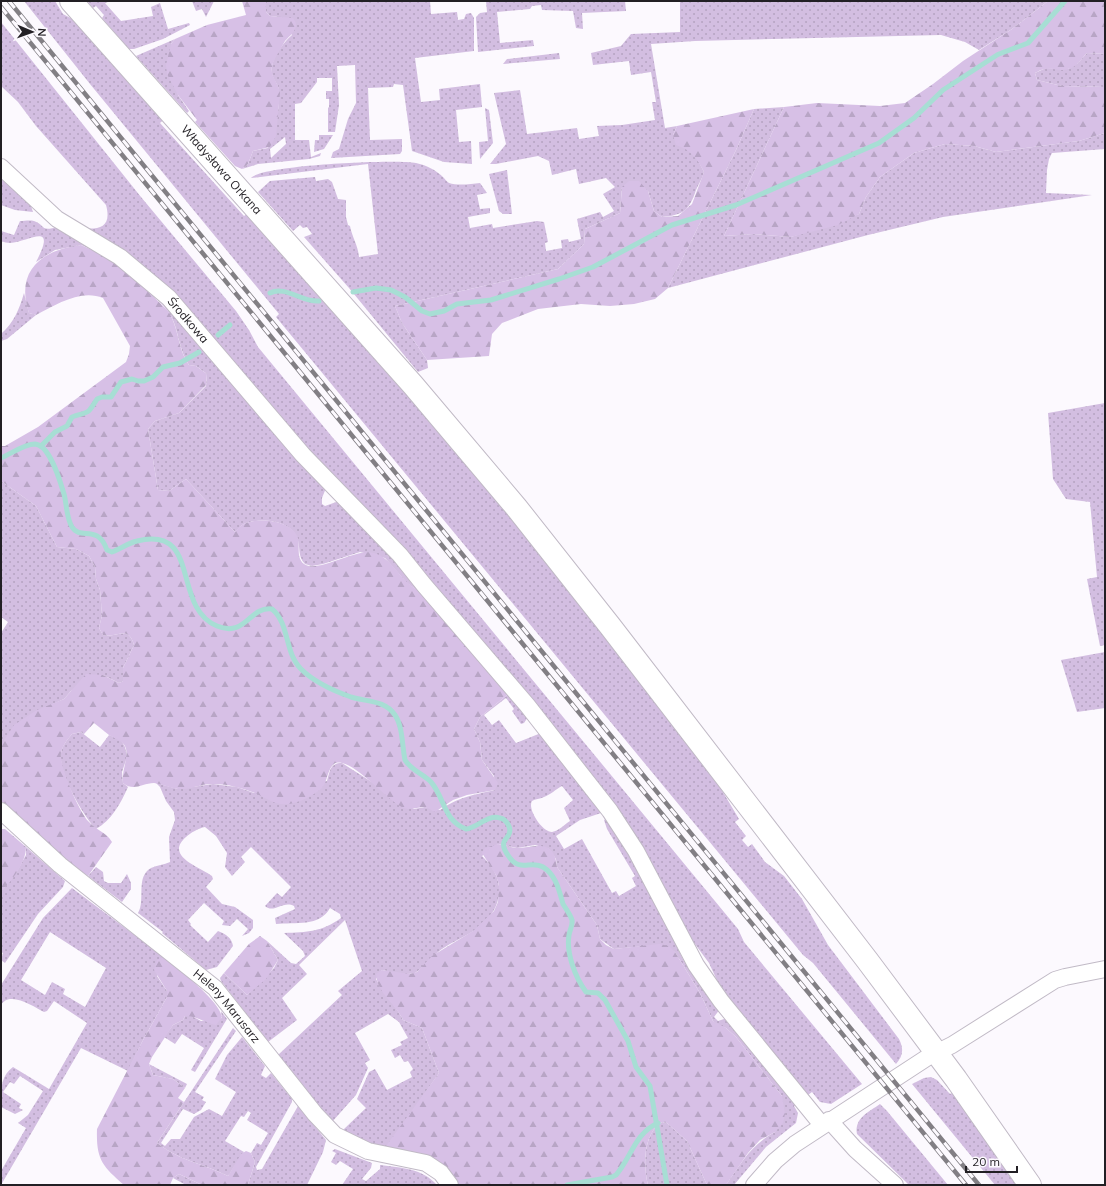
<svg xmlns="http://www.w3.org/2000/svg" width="1106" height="1186" font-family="Mulish,sans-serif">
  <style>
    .green { fill: url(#green-dots); fill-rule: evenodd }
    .forest { fill: url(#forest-firs) }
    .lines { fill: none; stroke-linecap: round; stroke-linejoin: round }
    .stream { stroke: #a7ded4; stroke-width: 5 }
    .street-casing { stroke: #c1bac6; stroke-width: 18 }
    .secondary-casing { stroke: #c1bac6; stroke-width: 24 }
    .street { stroke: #fff; stroke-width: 16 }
    .secondary { stroke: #fff; stroke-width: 22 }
    .rail-casing { stroke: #827f84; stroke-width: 4.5 }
    .rail { stroke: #fcf9fe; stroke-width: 3; stroke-dasharray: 9; stroke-linecap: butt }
    .labels { text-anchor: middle; stroke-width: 3; stroke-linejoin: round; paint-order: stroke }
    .street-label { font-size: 12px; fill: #221f24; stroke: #fcf9fe }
  </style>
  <defs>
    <pattern id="green-dots" width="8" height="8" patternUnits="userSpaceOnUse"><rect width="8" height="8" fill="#d3bee1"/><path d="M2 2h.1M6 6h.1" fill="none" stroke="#b5a3c1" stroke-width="1.8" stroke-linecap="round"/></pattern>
    <pattern id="forest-firs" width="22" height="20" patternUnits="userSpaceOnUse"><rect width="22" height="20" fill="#d7c0e6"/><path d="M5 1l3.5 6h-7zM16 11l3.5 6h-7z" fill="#b8a5c5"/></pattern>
  </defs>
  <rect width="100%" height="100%" fill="#fcf9fe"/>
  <!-- green -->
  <g class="green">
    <path d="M24,1H55L63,14L76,21L164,119L160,123L244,216L248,213L472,468L711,772L739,819L735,822L746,836L742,840L748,847L752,844L765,862L784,876L802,899L828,945L899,1039C904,1049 903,1056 896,1064L813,963L803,955L276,317L279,314L90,84Z"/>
    <path d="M87,1H111L105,3L121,21L153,16L151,7L160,3L168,29L189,23L190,25L163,39L134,49H129L102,18L104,15L96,6L93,8Z"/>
    <path d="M192,1H214L206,17L202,9L196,11Z"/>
    <path d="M266,1H430L431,14L457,12L458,20L464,19L466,14L471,13L474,18V51L415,58L421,102L440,100L439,89L480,84L482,107L456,110L459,142L471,141L472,164L444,162L412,151L403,85L394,84L393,87L368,88L370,140L402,139V151L400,154L331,158L333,152L339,149L348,119L356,103L355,65L337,66L339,105L335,132H328V108L329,107V99H326V91H332V78H317V82L301,103L295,104V140H309L311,157L321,153L320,156L309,159L258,164L242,169L248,164L253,151L268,148C275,129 280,111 279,91C279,85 273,80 272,74C269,61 283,43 292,35L280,17L270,16L266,12ZM285,137L286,144L271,158L270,149Z"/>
    <path d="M486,1H625L626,11L582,13L583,29L576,28L573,11L542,10L541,5L532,6L530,9L497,12L500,43L533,40L534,46L478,52L476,17L480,13L487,12Z"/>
    <path d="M680,1H1048L1012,29L979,50L965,42L941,35L695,41L651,44L665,128L677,126L673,135L697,158L704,172C702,180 697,186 695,193C688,212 682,215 662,217L654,211L648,191L622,187L620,213L585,229L584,244L558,269L395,306L402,323L427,360L428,368L418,372L349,288L304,237L312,234L307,227L303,228L300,225L293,231L258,192L270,181L315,177L316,181L328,179L332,182L338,199L346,200V217L348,225L350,226C352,237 358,245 359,257L378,254L368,164L251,178C261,165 396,159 416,163C426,165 436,170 443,177C445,179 446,181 449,183C458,186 471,184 480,183L487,193L477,195L480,209L490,208V213L468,217L470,228L492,224L493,228L537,221L544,222L548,242L545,243L546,251L562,248L561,240L568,239L569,242L581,239L577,219L600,212L603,217L614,211L603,194L615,187L606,178L579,184L576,169L552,175L549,161L538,156L496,164H490L506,144L494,93L520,90L527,134L577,128L579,139L599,136L597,126L622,125L655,120L652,102H656L651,72L631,75L629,61L593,65L591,53L621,46L631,34L680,32Z"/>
    <path d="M1,22L141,197L236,311L249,330L258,347L738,929L744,942L862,1084L831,1104L820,1102L812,1092L808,1095L721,989L709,963L689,936L647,857L299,441L226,357L81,228C100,230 112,227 106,205L36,126L18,102L1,86Z"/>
    <path d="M175,39L171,44L178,95L189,111L187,113L136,56Z"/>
    <path d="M559,53L560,59L503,64L507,59Z"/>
    <path d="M1087,53L1105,54V87L1062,86L1037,80L1035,73L1046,68L1068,69L1078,63Z"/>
    <path d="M784,107L724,236L753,234L791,237L859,214L866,197L880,177L914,153L945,144L974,146L996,152L1079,141L1105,133V149L1052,153L1049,159L1047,170L1046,193L1092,195L943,217L868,235L668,288L736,150L754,109Z"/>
    <path d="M485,108L489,110L493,143L480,159L479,142L488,141Z"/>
    <path d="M319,135H333L324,149L314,152L315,140H319Z"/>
    <path d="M507,170L512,214H503L499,211L489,174Z"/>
    <path d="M1,174L31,206L33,212L15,210L1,205Z"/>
    <path d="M20,221C24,221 30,220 34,221C46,225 39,232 58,227L103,254L81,245L55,250L36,262C58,220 29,242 10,243C7,243 4,242 1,241V231L14,235Z"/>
    <path d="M128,271L158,296L326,488L322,498V504L325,506L339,501L384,544L425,596L407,583L385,558L360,552L323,564L312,566L305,564C297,556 301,547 297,538C291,520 259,517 244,524C241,525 238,529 235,532L186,479L169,491L158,490L148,429L155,421L179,413L206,386L207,374L196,366L189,365C179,351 179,331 171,316C164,303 139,282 128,271Z"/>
    <path d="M24,293L29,313L36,315L7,339L1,341V334C14,322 19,310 24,293Z"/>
    <path d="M1105,403V645L1100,646L1087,579L1097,577L1090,502L1066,499L1053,479L1048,413Z"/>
    <path d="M1,481L36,506L57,547L76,549L89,556L95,567L96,579L100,590L102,615L99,628L103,635C116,639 128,624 134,645L123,668V681L119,683L103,675L71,691L64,699L51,705L1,745V633L8,622L1,617Z"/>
    <path d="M1105,652V708L1077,712L1061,660Z"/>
    <path d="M505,687L528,717L524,723L521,724L512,711L514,709L506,698L484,715L492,725L499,720L516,743L541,733L601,813L580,820L556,836L564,849L582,839L612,893L616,891L619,896L636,886L632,878L635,876L607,829L604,820L606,819L623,841L685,963L720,1009L714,1017L718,1021L727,1018L798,1103L794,1106L798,1113L796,1123L766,1147L734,1185H726C741,1163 751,1145 775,1132L782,1096L736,1037L726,1028L717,1025L713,1021L700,993L675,952L645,946L614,949L600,939L597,925L557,867L556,859L549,849L535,845L517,848L498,844L482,856C510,882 502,913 472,932C462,938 452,942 442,949C435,954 421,970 415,973C405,976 392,972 382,970L376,979C384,995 396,1005 403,1020L422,1028L439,1073L387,1148L367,1143L344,1132V1129L366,1108L357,1099L369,1072L375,1069L387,1090L412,1077L410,1072L413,1069L408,1061L404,1062L400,1055L395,1058L391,1050L402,1045L400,1042L408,1038L399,1022L388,1014L355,1033L370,1060L365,1063L368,1068L356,1095L332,1122L278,1055L342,995L338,991L362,971L345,920L299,965L307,974L282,998L297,1020L268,1042L221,981L220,978L224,973L247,995L274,968L278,960L267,941L291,963L296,964L305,956L303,951L284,933C307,932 322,932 341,918L340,914L330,908C320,927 295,922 276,924L275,918L295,909L294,906C283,900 274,914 265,906L277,893L282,897L291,887L251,847L241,857L245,862L232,876L225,867L227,853L216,836L205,827C199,828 190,833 186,837C164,856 200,867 212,876L213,879L206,887L222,904L235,907L253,920V928L249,933L242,936L248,929L237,919L230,926L222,925L224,921L204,903L188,920L191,924L190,925L208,942L218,931C226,934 232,938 233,946L217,967L206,970L162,933L163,932L138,913C146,900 135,877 151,868C157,865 164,865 170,862L169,837L175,820L174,812L166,801L160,787L156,783L178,789L213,784L237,787L254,793L327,781C330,771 330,763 342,763L414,809L425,807L440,810C459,797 473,795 495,790L494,776L482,760L480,742L474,729L480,717L507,695ZM562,786L573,800L564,808L570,821C565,824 559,831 552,832C542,832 527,809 532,801C535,799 540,799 544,797C550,795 556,789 562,786Z"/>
    <path d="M81,732L100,747L109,735L121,740L125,747L127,757L122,772L123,783L128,787C121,803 111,821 96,829C83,816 58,772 61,753C62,746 67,740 72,734Z"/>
    <path d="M26,847L65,881L63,887L38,914L5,963L1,960L3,953L1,952V892L16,873L26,855Z"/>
    <path d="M96,867L103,872L104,881L108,883H121L127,874L131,883V889L122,902L88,876Z"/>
    <path d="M72,888L165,958L157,976L167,991V997L142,1042L128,1071L81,1048L1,1185V1171L26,1128L18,1123L28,1115L43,1091L20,1076L14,1084L10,1082L3,1092L21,1104L19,1108L23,1110L15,1114L1,1107C1,1091 0,1076 13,1067L49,1089L87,1023L54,1001L47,1011L44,1012C34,1007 10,990 1,1005V985L43,918ZM50,932L106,968L85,1007L63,994L65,989L52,982L45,995L21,980Z"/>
    <path d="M221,1011L227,1019L195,1072L191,1070L204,1048L182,1034L175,1044L164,1037L173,1025L183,1020L185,1016L190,1015L201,1021L222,1018Z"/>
    <path d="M233,1028L236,1031L195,1092L204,1097L202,1100L206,1102L201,1110L194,1114L183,1109L161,1143L165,1146L171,1139H180L194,1117L209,1109L222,1116L236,1092L215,1079L227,1055L242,1037L265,1066L261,1075L266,1078L271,1073L292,1099V1102L256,1167L257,1170L262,1169L298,1106L326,1140L323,1152L307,1185H248L255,1162L251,1153L257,1143L261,1145L268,1133L247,1120L251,1113L248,1111L244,1117L241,1116L225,1141L244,1152L228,1176C202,1163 182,1162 157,1143Z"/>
    <path d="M149,1064L187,1084L185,1088L173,1079L153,1075Z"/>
    <path d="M931,1077L937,1080L950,1094L954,1092L1019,1185H995L912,1084L924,1078Z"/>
    <path d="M880,1104L887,1111L948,1185H909L857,1134C854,1118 869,1112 880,1104Z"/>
    <path d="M662,1122L667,1123L687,1141L707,1185H648C643,1165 643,1134 662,1122Z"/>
    <path d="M335,1149L372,1163L371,1168L362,1179L366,1181L380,1169V1165C402,1168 422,1168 437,1185H342L353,1169L340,1161L336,1165L331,1162L336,1153L332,1151Z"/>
    <path d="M179,1174L202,1185H186L173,1178Z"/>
  </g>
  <!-- forest -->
  <g class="forest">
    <path d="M242,1H266V12L270,16L293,18C301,28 291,34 285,41C281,48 276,56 273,63C268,76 279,82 280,93L276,136L270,147L253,151L248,164L242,169L235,166L195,122L197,120L178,95L167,74L166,65L171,44L175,39L207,25L246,15Z"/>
    <path d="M1048,1H1105V54L1087,53C1082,58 1076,68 1068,69C1054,73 1052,63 1035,73L1037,80L1062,86L1105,87V133L1079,141L996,152L974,146L945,144L914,153L880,177L866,197L859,214L838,225L791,237L753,234L724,236L784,107L817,103L880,106L905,103L933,84L963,61L1012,29Z"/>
    <path d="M754,109L736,150L668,288L655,299L634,304L610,306L581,304L538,309L502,323L492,334L489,356L427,360L402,323L395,306L558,269L584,244L585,229L620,213L622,187L629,181H639L648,191L654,211L662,217L678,216L692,204L704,172C697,158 691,150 676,145L673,135L677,126Z"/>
    <path d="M81,245C112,258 132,273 155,298C160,304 168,309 171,316C179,332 179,352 189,365L196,366L207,374L206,385L179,413L155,421L148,429L158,490L169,491L186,479L235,532C237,529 241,525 244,524C258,517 292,520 298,538C300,546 296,558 304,564C318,574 355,548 374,553C389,557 397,573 408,583C413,588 420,591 425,596C434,605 442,616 451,625C469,646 487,667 505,687L507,695L480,717L474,729L480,742L482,760L498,783L495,790L467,795L453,800L435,812C431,810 427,807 423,807C416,808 407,811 400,806C384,796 359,767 342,763C327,759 329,782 321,789C314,795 298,803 289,804C276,806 266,798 255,793C242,788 228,784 214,784C202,783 190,790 178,789C170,788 162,784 154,783C142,783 134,792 123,783C122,773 125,767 126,758C129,742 119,741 109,735C104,731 99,727 94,723L84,734L81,732L72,734C67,740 63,745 61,753C59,766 79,811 88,821C97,831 105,831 112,842L88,876L63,858L1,801V745L14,725L37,710L64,699L86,674L103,675L119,683L123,681V668L134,645C128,624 116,639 103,635L99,628L102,615L100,590L96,579L95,567L89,556L76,549L57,547L36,506L1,481V446H5L38,427L126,362L129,354L130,346L103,298C80,289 56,305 36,315L29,313C15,271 41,250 81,245Z"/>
    <path d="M1,829H5L26,847C26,863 12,880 1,892Z"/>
    <path d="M498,844C504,845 510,847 516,848C535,848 554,837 557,867L597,925L600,939L606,945L614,949L659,944L669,946L675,952L700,993L713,1021L726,1028L736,1037L782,1096L785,1114L783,1123L775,1132L760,1140L748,1153L726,1185H707L687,1141L667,1123L662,1122C643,1134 643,1165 648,1185H457C437,1153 421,1155 387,1148L386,1146L439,1073L422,1028L403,1020C396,1004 377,993 376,974L382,970L410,974L417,972L432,956L473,931L494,911L498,902L499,885L496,875L482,853L485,848Z"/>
    <path d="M260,936L267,941L278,960L266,979L247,995L224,973L249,944Z"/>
    <path d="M161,958H165C179,970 219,1000 222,1017L216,1025C207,1023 193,1015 185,1016L183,1020L173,1025L152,1057L149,1064L153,1075L173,1079L185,1088L178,1098L184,1102L157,1143C182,1162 202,1163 228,1176L241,1154L246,1151L251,1153L255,1162L248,1185H202L179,1174L173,1178L170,1185H124C102,1166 96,1159 97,1129L142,1042L167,997V991L154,970L157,960Z"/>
  </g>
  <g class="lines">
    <!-- stream -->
    <g class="stream">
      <path d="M999,54L1028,43L1065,1"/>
      <path d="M353,292L376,288L391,290L405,297L422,311L430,314L444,311L457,304L491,300L559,279L593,267L672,225L736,205L879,143L914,118L943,90L997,55"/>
      <path d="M270,293C285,285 303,303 319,301"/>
      <path d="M218,335L230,325"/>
      <path d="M41,446L55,432L67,426L72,417C90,411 87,415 97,399L102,397H111L121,382L132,379L138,381H144L153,377L163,367L180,363L199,352"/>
      <path d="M1,458C11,454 24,444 35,444C50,445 60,481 64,494C67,505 66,517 72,527C81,541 97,523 107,550L112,552C121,549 128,543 137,541C202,525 171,607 217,626C246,638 249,606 272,609C290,624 284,652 301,669C314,682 334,691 351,697C367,702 385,700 395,715C403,727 402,746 405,760C411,770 423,774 431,782C445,798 443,820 466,829C477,828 488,814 500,818C506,819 512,828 509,834C508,837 505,839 504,842C502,848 507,854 510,858C520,872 531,860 543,867C556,875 559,890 563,904C566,909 570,914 572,920C573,925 570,929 569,935C566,953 575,977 586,992L598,993L605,1000L628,1041L636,1067L650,1086L667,1185"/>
      <path d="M567,1185L612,1177L616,1175C631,1158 635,1133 658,1123"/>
    </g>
    <!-- street casing -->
    <g class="street-casing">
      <g id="street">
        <path id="s1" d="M1,167L57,219L120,257L169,298L303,455L400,555L424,585L527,705L610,811L636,851L696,965L721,1001L822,1125"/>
        <path id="s2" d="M1,811L60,865L215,988L315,1114L335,1135L368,1151L426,1163L441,1173L450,1185"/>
        <path d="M829,1120L855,1149L895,1185"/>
        <path d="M754,1185L775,1161L795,1144L928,1057L952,1045L1055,980L1065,977L1105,969"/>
      </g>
    </g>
    <!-- secondary casing -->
    <g class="secondary-casing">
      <g id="secondary">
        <path id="s3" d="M71,1L413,385L516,507L610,626L867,960L956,1079L1030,1185"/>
      </g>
    </g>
    <!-- street -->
    <use href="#street" class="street"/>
    <!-- secondary -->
    <use href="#secondary" class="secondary"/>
    <!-- rail casing -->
    <g class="rail-casing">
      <g id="rail">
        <path d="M9,1L979,1185"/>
        <path d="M1,7L966,1185"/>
      </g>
    </g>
    <!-- rail -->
    <use href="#rail" class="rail"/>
  </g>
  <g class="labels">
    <!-- street labels -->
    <g class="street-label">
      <text dy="4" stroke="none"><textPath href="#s3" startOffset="226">Władysława Orkana</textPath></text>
      <text dy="4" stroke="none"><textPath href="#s1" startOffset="243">Środkowa</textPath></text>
      <text dy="4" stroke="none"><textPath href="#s2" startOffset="299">Heleny Marusarz</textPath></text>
    </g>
  </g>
  <!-- border -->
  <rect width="1106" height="1186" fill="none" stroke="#221f24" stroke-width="4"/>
  <!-- north arrow -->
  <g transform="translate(32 32) rotate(92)" stroke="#fcf9fe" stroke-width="3" paint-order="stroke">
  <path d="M0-3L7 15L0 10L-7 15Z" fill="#221f24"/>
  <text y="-6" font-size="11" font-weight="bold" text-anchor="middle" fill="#221f24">N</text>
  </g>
  <!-- scale -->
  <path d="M966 1166v6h51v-6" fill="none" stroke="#221f24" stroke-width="2"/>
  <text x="972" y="1166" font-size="12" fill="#221f24" stroke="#fcf9fe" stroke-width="3" paint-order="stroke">20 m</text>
</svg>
